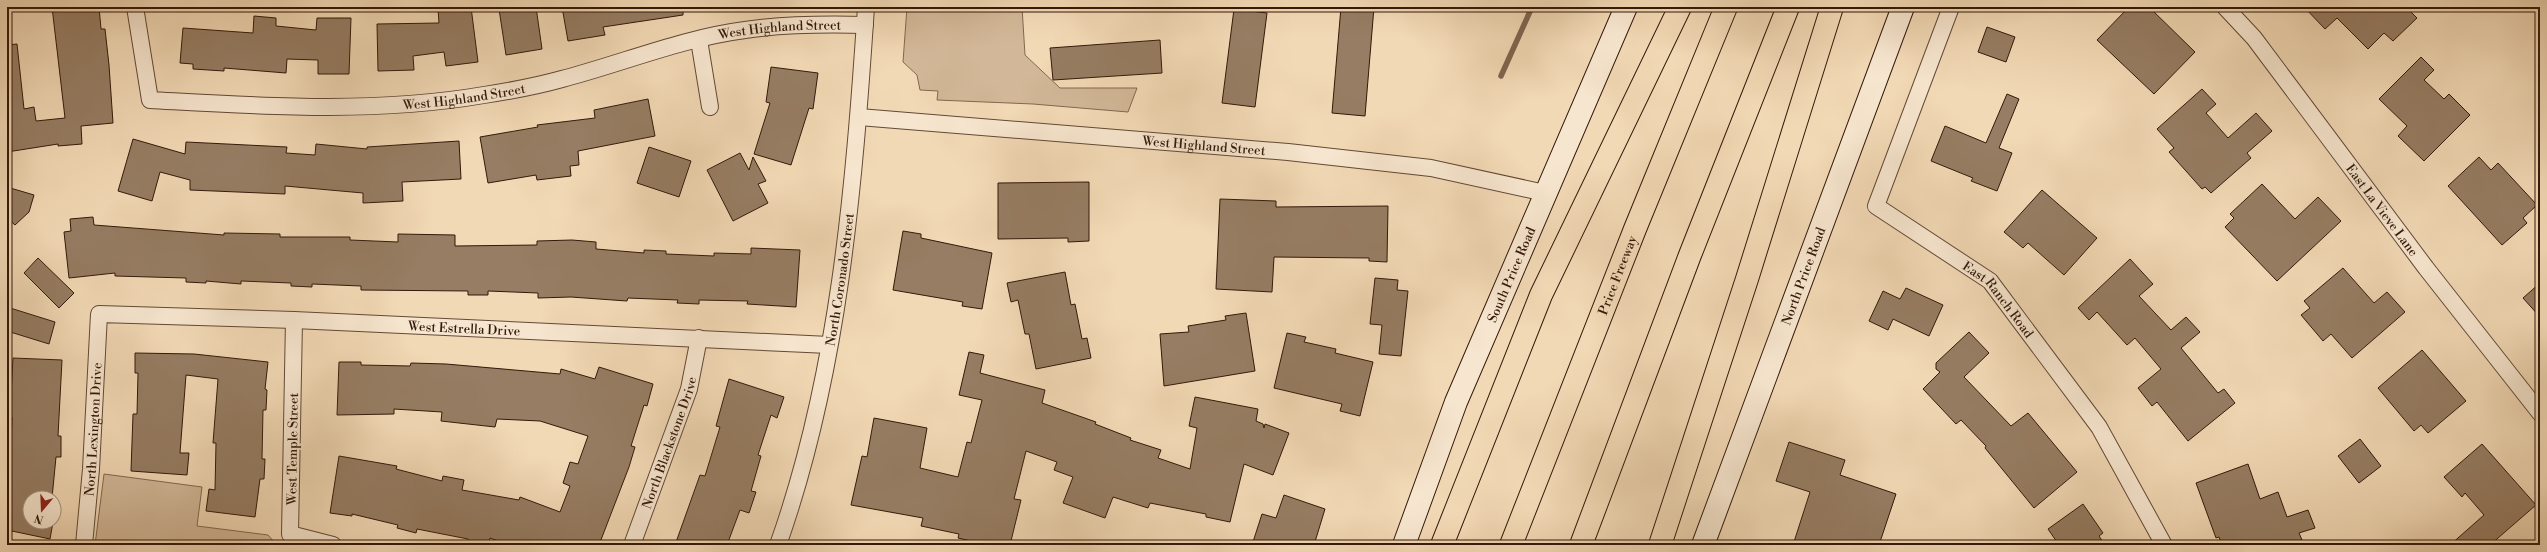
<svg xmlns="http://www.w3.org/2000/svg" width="2547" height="552" font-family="'Libre Bodoni',serif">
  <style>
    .green { fill: #d2b898; stroke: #826851 }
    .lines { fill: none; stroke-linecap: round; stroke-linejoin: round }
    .stream { stroke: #7f654e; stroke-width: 5.5 }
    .building { fill: #967d63; stroke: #33190a }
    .street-casing { stroke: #634935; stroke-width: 18 }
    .secondary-casing { stroke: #33190a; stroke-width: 24 }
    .highway-casing { stroke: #33190a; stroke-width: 24 }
    .street { stroke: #f7e6cf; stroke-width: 16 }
    .secondary { stroke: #f7e6cf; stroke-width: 22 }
    .highway { stroke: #f2d9b5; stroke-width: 22 }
    .labels { text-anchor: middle; stroke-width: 3; stroke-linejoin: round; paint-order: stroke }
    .street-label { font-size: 13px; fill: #33190a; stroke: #f7e6cf }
  </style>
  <rect width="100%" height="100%" fill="#f2d9b5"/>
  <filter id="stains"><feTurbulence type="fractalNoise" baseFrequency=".005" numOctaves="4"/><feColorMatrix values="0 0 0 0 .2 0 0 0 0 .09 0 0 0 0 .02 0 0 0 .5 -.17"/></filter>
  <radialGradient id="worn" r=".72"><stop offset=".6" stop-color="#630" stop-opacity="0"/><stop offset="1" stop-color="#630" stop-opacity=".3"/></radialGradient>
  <!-- green -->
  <g class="green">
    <path d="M907,7H1022L1025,55L1060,88H1137L1128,112L1033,104L937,100L938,91L920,90L917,75L903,62Z"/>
    <path d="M104,474L202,487L197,526L268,535L277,545H95Z"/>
  </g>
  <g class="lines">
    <!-- stream -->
    <path class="stream" d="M1501,76L1532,7"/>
  </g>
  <!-- building -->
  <g class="building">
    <path d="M52,7H99L101,29H105L109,65L113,123L81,126L82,144L58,146V144L7,152V45L17,44L24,109L34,107L36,121L65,118Z"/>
    <path d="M471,7L478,62L446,66L444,52L413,56L414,70L378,71L377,24L439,23L438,9Z"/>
    <path d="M510,7H536L542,49L506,55L499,9Z"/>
    <path d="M562,7H683V15L603,27L605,35L568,41Z"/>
    <path d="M1341,7H1374L1365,116L1332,113Z"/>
    <path d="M2129,7H2149L2195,52L2154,94L2097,40Z"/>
    <path d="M2304,7H2406L2417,18L2393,41L2384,33L2368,49L2337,18L2325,29Z"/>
    <path d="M1234,9L1267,13L1255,107L1222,103Z"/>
    <path d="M254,16L276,18V26L316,30L317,18H351L349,74H318V60L287,59L286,73L224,68V71L193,69V64L180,63L183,28L253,33Z"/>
    <path d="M1987,27L2015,37L2006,62L1978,52Z"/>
    <path d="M1160,40L1162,73L1053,80L1050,48Z"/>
    <path d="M2421,57L2434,70L2424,80L2444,99L2449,94L2470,115L2424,161L2398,136L2407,126L2379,99Z"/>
    <path d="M771,67L818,73L813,109L809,108L791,165L754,154L770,103L766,102Z"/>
    <path d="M2202,89L2216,104L2206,113L2228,138L2256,113L2272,131L2247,153L2251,158L2211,193L2205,187L2202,189L2169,152L2174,148L2157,129Z"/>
    <path d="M2007,94L2019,99L1999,148L2012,153L1997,191L1971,181L1973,178L1931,161L1945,126L1986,143Z"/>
    <path d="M648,99L655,136L578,151L579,165L570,166L571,176L537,180L536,175L488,183L480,137L538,127L537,125L595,118L594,110Z"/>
    <path d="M133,139L185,154L186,142L287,147L286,153L315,155L316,144L367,149V147L459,141L461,179L402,182L403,201L363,203V193L285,186V194L190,190V180L160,172L152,201L118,191Z"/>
    <path d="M649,147L691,161L679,197L637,183Z"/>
    <path d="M740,153L749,170L753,157L766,181L758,184L768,203L733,221L707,170Z"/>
    <path d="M2479,157L2491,170L2498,163L2537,205L2523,218L2527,223L2502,245L2448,186Z"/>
    <path d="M1089,182V241L1068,242V238L998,239V183Z"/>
    <path d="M2262,184L2295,219L2318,197L2341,221L2277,281L2225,227L2234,218L2230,214Z"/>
    <path d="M7,187L34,195L29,212L15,225L7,218Z"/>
    <path d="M2042,190L2097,238L2064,275L2028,243L2023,248L2004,232Z"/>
    <path d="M1220,199L1276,201V207L1388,206L1387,262L1369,261V258L1274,257L1272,292L1216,289Z"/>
    <path d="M93,217L94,225L224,235V233L280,234V237H350V240L398,242V234L455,235V246L537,245V241L572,240L596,242V249L644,253V250L666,251V254L714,256V253L751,254V248L800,250L796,307L747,304L748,301L699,300V304L677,303L678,300L628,298L627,301L571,297L538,298V293L488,291V295H468V291L361,290V286L312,284V287L291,286V283L241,281V284L206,281V283L186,282V278L115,276V273L69,278L64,232L71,231L70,219Z"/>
    <path d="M903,231L921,234V238L992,253L982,309L962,306L963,302L893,290Z"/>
    <path d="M38,258L74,293L59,308L24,273Z"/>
    <path d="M2130,259L2153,284L2139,296L2171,330L2186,317L2200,332L2181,348L2218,393L2224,389L2235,403L2188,441L2157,402L2152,406L2138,388L2161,369L2135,338L2127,345L2097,312L2089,320L2078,308Z"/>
    <path d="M2343,268L2374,303L2387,292L2405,312L2352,358L2331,334L2323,341L2301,315L2310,308L2304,301Z"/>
    <path d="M1065,272L1071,305L1075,304L1082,339L1087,338L1091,358L1036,369L1029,334H1025L1018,300L1011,302L1007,283Z"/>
    <path d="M1375,278L1398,280L1397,290L1408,291L1401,356L1379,354L1382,325L1370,324Z"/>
    <path d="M2540,283V317L2523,298Z"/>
    <path d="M1906,288L1943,305L1929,336L1893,319L1888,330L1869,321L1883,291L1900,299Z"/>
    <path d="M7,307L55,322L49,344L7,331Z"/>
    <path d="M1246,313L1255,371L1164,386L1160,334L1189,332L1188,326L1226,320L1225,316Z"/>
    <path d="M1969,332L1989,353L1964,377L2011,426L2028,413L2077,472L2034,508L1985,448L1986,446L1961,420L1956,424L1923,389L1940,372L1936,369V363Z"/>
    <path d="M1287,333L1306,337L1304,342L1336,349L1335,353L1373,362L1360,416L1340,411L1342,404L1274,388Z"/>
    <path d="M2422,350L2466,401L2428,433L2421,425L2414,431L2378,388Z"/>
    <path d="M969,352L984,355L980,373L1045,390L1042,403L1096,422L1095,424L1131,438L1130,440L1161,450L1158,458L1190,469L1197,428L1189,426L1195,397L1258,409L1256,421L1263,424L1264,428L1265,424L1289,433L1273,475L1244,464L1230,522L1206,517V514L1150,503L1148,508L1113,497L1105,518L1063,503L1073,477L1054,470L1057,462L1026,451L1014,499L1021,500L1010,545H989L958,538L959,534L921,526L923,518L851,505L862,456L867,457L874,418L927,428L920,468L958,477L967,442L971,443L982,400L959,395Z"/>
    <path d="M135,353L194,354L268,362L265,389L267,390L266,410H263L262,459H265L264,479H260L255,517L206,511L209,489L215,490L216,443H213L218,379L186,375L180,453H189L187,475L131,471L133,414H137L138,373H135Z"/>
    <path d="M13,358L62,360L58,436H61V457H56L52,498H30V522H53L50,539L7,530V471L10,472L12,417H7V396H11Z"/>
    <path d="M339,362H361V365L410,366L411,363L446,364L560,374L561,369L595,379L599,367L653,384L647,406L644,405L631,446L635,447L629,467L599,545H509L490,538L488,545H478L468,543V539L417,529L416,533L397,528L398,525L352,514V516L330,513L339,456L397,466L396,469L442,481L443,476L464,480L462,490L519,500L520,497L560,512L570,486L563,483L570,462L578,464L588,436L540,421L497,419L495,427L441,421L442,412L394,409V414L337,415Z"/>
    <path d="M729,379L784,397L777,418L771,415L758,455L761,456L751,491L756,492L749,513L740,510L727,545H675L700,475L705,476L720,427L716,426Z"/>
    <path d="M2360,439L2381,466L2359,483L2338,456Z"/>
    <path d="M1789,442L1845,460L1840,475L1896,494L1879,545H1793L1810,492L1776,481Z"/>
    <path d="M2482,444L2536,505L2490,545H2450L2484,515L2465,493L2462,497L2444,477Z"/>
    <path d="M2248,464L2260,499L2278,492L2287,517L2308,510L2315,528L2299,533L2302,540L2288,545H2222L2219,537L2216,538L2196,483Z"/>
    <path d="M1284,495L1325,509L1314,545H1252L1262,514L1276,518Z"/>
    <path d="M2083,504L2103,533L2099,536L2105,545H2059L2048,529Z"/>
  </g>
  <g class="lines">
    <!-- street casing -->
    <g class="street-casing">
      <g id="street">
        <path id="s1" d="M135,7L150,100C262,106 373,114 484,95C510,91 537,86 562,79C623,63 683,38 745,30C785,24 825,24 865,25"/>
        <path id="s2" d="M1951,7L1876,206L1990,281L2099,427L2164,545"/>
        <path id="s3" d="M2225,7L2254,38L2426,268L2540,413"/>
        <path d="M699,40L710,107"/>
        <path id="s4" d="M859,117L1288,152L1431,168L1545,193"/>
        <path d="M294,320L290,534L333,545"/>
        <path id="s5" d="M84,545L91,469L99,314L294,320L829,345"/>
        <path id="s6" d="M632,545L689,389L699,338"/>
        <path id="s7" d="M778,545C839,373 854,188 866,7"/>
      </g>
    </g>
    <!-- secondary casing -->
    <g class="secondary-casing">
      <g id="secondary">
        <path id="s8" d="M1404,545L1456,402L1626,7"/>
        <path id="s9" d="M1703,545L1903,7"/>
      </g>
    </g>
    <!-- highway casing -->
    <g class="highway-casing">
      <g id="highway">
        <path d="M1442,545L1541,295L1680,7"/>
        <path id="s10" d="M1511,545L1635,229L1726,7"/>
        <path d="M1581,545L1690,255L1788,7"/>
        <path d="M1660,545L1747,279L1832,7"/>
      </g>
    </g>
    <!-- street -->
    <use href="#street" class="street"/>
    <!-- secondary -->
    <use href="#secondary" class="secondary"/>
    <!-- highway -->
    <use href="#highway" class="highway"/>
  </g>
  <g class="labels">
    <!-- street labels -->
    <g class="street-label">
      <text dy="5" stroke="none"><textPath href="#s1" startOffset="733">West Highland Street</textPath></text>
      <text dy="5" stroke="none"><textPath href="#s1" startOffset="409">West Highland Street</textPath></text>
      <text dy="5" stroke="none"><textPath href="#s4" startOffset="346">West Highland Street</textPath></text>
      <text dy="5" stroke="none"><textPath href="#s3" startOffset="257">East La Vieve Lane</textPath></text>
      <text dy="5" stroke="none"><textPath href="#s8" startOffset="291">South Price Road</textPath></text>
      <text dy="5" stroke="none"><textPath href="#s10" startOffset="290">Price Freeway</textPath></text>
      <text dy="5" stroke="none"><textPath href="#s9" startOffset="287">North Price Road</textPath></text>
      <text dy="5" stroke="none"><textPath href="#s7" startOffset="273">North Coronado Street</textPath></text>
      <text dy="5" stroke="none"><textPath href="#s2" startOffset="368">East Ranch Road</textPath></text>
      <text dy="5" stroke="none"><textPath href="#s5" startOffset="597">West Estrella Drive</textPath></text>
      <text dy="5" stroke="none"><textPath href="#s5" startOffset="116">North Lexington Drive</textPath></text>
      <text dy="5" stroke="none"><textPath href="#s6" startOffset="109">North Blackstone Drive</textPath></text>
      <text transform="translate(292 449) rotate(-89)" y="5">West Temple Street</text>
    </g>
  </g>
  <!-- margin -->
  <rect width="2547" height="552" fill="none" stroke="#f2d9b5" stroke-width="24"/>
  <rect x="8" y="8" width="2531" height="536" fill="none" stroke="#33190a" stroke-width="2"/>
  <rect x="12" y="12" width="2523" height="528" fill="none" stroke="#33190a"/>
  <!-- north arrow -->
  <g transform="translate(42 510) rotate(199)"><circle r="19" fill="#f7e6cf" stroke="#a99480"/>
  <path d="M0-3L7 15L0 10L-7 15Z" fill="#8f2418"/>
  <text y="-6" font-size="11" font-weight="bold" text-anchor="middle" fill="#33190a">N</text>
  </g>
  <rect width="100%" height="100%" filter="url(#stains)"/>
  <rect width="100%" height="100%" fill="url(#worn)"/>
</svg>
